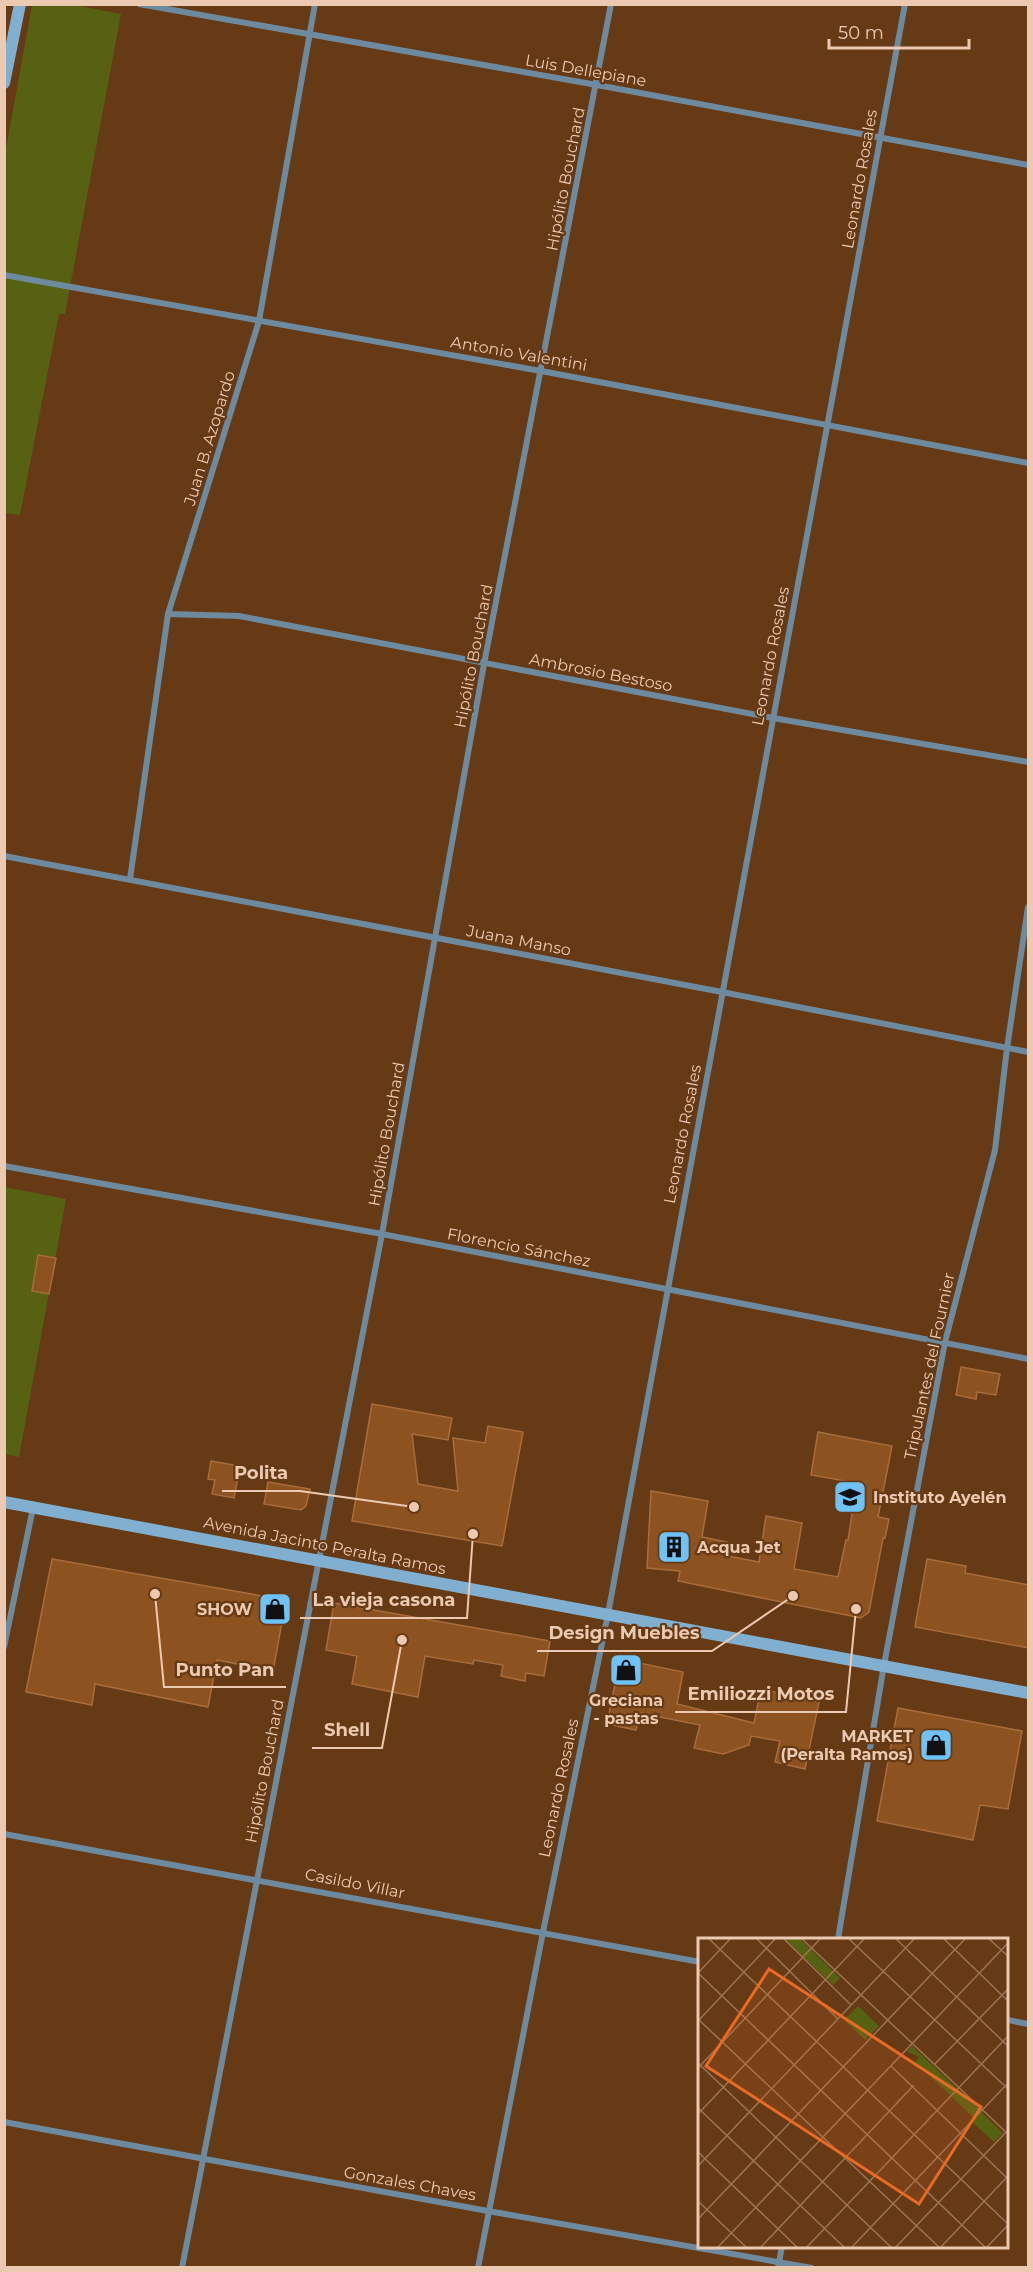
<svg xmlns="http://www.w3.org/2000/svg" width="1033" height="2272" font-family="Montserrat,sans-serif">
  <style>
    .green { fill: #566112 }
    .building { fill: #8c5220; stroke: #a96d3d; stroke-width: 1.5 }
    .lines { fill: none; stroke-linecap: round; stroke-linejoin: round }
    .street { stroke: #6d8a9e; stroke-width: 6 }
    .secondary { stroke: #80afcf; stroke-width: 12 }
    .labels { text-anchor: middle; stroke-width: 4.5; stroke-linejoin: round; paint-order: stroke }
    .street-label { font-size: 16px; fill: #eccab2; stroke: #663a15 }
    .poi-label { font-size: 16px; font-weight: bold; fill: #eccab2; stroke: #663a15; text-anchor: start }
    .inset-road { fill: none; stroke: #9c7454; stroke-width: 1.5 }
    .view { fill: #e96a25; fill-opacity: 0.15; stroke: #e96a25; stroke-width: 3 }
    .inset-edge { fill: none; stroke: #eccab2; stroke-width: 3 }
    .leader { fill: none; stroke: #eccab2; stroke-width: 2 }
    .callout-dot { fill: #eccab2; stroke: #663a15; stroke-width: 2 }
    .callout-label { font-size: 18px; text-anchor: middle; font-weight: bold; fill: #eccab2; stroke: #663a15; stroke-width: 4.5; stroke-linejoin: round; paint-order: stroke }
  </style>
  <rect width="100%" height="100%" fill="#663a15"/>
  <!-- green -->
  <g class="green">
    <path d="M32,5H74L121,14L65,314H59L20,515L5,513V154Z"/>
    <path d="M4,1187L66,1199L19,1457L5,1454Z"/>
  </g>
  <!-- building -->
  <g class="building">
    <path d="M38,1255L56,1258L49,1294L32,1291Z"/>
    <path d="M961,1367L1000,1374L996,1395L977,1392L976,1399L956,1395Z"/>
    <path d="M372,1404L452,1418L448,1440L412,1434L418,1484L458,1491L453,1438L485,1443L488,1426L523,1432L502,1546L352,1521Z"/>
    <path d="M818,1432L892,1446L878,1517L889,1519L885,1538H883L869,1612L861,1618L678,1581L680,1571L647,1568L651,1491L708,1501L702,1537L732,1543L728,1556L759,1562L766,1516L802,1523L794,1569L838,1577L846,1540H848L857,1483L811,1475Z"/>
    <path d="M211,1461L240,1466L234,1498L212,1494L215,1480L208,1479Z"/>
    <path d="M268,1482L310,1489L306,1506L301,1510L264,1504Z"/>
    <path d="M52,1559L286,1600L273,1671L217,1660L208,1707L95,1684L92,1705L26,1692Z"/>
    <path d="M927,1559L966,1566L965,1573L1029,1585V1648L915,1627Z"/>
    <path d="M334,1603L550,1641L544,1676L526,1673L525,1681L501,1676L503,1665L474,1660L473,1664L425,1656L418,1697L352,1684L357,1656L326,1650Z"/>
    <path d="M620,1659L683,1672L677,1704L754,1723L761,1689L819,1702L805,1769L775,1762L780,1741L751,1736L749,1745L723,1754L694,1748L700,1725L640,1713L636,1730L607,1724Z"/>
    <path d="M898,1708L1022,1731L1008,1809L980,1805L973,1840L877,1821Z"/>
  </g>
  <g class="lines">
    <!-- street -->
    <g class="street">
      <path d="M139,4L597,85L1028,165"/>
      <path d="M4,275L541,371L1028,463"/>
      <path d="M168,614L239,616L773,718L1028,762"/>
      <path d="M4,856L722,992L1028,1052"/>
      <path d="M130,879L168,614L259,321L315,4"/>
      <path d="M4,1166L382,1234L1028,1359"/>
      <path d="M4,1647L33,1508"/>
      <path d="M4,1834L700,1962"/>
      <path d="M838,1939L884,1665L945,1342L995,1150L1007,1048L1028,907"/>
      <path d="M1008,2020L1028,2024"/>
      <path d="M4,2122L488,2211L812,2268"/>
      <path d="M182,2268L382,1234L484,664L611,4"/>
      <path d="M478,2268L543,1932L608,1614L905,4"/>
      <path d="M778,2268L782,2246"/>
    </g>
    <!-- secondary -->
    <g class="secondary">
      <path d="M4,83L20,4"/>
      <path d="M4,1502L1028,1693"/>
    </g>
  </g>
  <!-- icons -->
  <defs>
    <g id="school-square" transform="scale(1.725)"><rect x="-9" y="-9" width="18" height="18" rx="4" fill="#70c1f4" stroke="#663a15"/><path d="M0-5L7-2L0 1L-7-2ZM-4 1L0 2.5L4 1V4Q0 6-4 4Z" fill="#111"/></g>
    <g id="building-square" transform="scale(1.725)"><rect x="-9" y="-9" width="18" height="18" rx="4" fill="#70c1f4" stroke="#663a15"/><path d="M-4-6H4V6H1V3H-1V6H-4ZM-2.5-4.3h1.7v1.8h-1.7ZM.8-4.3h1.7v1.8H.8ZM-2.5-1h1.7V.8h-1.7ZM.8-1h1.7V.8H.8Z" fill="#111"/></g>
    <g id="shop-square" transform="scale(1.725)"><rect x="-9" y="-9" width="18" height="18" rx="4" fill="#70c1f4" stroke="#663a15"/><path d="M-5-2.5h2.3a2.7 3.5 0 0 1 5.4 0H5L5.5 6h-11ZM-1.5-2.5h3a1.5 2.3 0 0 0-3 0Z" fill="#111"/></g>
  </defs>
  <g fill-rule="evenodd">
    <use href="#school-square" x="850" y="1497"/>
    <use href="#building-square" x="674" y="1547"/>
    <use href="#shop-square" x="275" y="1609"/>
    <use href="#shop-square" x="626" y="1670"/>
    <use href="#shop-square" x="936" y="1745"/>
  </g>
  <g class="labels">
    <!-- street labels -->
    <g class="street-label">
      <text transform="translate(586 70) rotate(10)" y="6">Luis Dellepiane</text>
      <text transform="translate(565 179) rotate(-79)" y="6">Hipólito Bouchard</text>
      <text transform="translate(859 179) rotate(-80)" y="6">Leonardo Rosales</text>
      <text transform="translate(519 353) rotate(10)" y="6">Antonio Valentini</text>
      <text transform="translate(209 438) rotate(-73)" y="6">Juan B. Azopardo</text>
      <text transform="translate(473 656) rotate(-79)" y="6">Hipólito Bouchard</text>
      <text transform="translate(770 656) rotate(-79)" y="6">Leonardo Rosales</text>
      <text transform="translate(601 672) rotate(11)" y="6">Ambrosio Bestoso</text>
      <text transform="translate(519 940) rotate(11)" y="6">Juana Manso</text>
      <text transform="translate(386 1134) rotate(-80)" y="6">Hipólito Bouchard</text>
      <text transform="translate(682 1134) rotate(-79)" y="6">Leonardo Rosales</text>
      <text transform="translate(519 1247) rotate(11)" y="6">Florencio Sánchez</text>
      <text transform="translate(929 1366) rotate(-78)" y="6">Tripulantes del Fournier</text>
      <text transform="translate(325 1545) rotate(11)" y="6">Avenida Jacinto Peralta Ramos</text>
      <text transform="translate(264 1771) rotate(-79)" y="6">Hipólito Bouchard</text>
      <text transform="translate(558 1788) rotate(-78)" y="6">Leonardo Rosales</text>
      <text transform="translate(355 1883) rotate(11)" y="6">Casildo Villar</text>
      <text transform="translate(410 2183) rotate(10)" y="6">Gonzales Chaves</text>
    </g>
    <!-- poi labels -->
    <g class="poi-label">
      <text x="873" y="1503">Instituto Ayelén</text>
      <text x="697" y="1553">Acqua Jet</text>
      <text x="252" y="1615" text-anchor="end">SHOW</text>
      <text x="626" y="1706" text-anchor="middle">Greciana<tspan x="626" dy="18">- pastas</tspan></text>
      <text x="913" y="1742" text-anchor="end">MARKET<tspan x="913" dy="18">(Peralta Ramos)</tspan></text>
    </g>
  </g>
  <!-- overview -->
  <g transform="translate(698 1938)">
    <rect width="310" height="310" fill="#663a15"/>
    <path d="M86,0H101L142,40L135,47ZM160,68L181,88L167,102L146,82ZM214,108L282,172L275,179L217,124L221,119L209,113ZM283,174L305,195L296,204L274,184Z" fill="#566112"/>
    <path class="inset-road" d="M10,0L311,287M58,0L140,81M85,0L153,67M103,0L311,197M150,0L311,152M197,0L311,109M245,0L311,64M290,0L311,19M0,35L288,310M0,35L33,0M0,81L242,310M1,82L78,0M0,125L194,310M236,127L311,50M193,128L311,242M0,130L123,0M0,170L147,310M0,176L167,0M0,214L100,310M0,228L217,0M0,263L49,310M0,281L268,0M19,310L311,4M62,310L216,147M108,310L311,97M153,310L311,144M197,310L311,191M242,310L311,237M288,310L311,286"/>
    <path class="view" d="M71,31L283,169L221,266L8,128Z"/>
    <rect width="310" height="310" class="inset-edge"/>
  </g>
  <!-- callouts -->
  <path class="leader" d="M414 1507L300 1491H222M473 1534L467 1618H300M793 1596L712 1651H537M155 1594L164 1687H286M856 1609L846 1712H675M402 1640L382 1748H312"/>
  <g class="callout-dot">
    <circle cx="414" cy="1507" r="6"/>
    <circle cx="473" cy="1534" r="6"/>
    <circle cx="793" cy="1596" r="6"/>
    <circle cx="155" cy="1594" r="6"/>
    <circle cx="856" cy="1609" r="6"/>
    <circle cx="402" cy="1640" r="6"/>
  </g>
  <g class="callout-label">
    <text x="261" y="1479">Polita</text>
    <text x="384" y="1606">La vieja casona</text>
    <text x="624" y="1639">Design Muebles</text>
    <text x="225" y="1676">Punto Pan</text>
    <text x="761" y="1700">Emiliozzi Motos</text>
    <text x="347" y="1736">Shell</text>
  </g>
  <!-- border -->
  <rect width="1033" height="2272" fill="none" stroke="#eccab2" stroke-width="12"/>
  <!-- scale -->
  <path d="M829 39v9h140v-9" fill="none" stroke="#eccab2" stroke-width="3"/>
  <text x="838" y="39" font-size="18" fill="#eccab2" stroke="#663a15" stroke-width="4.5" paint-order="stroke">50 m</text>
</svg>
